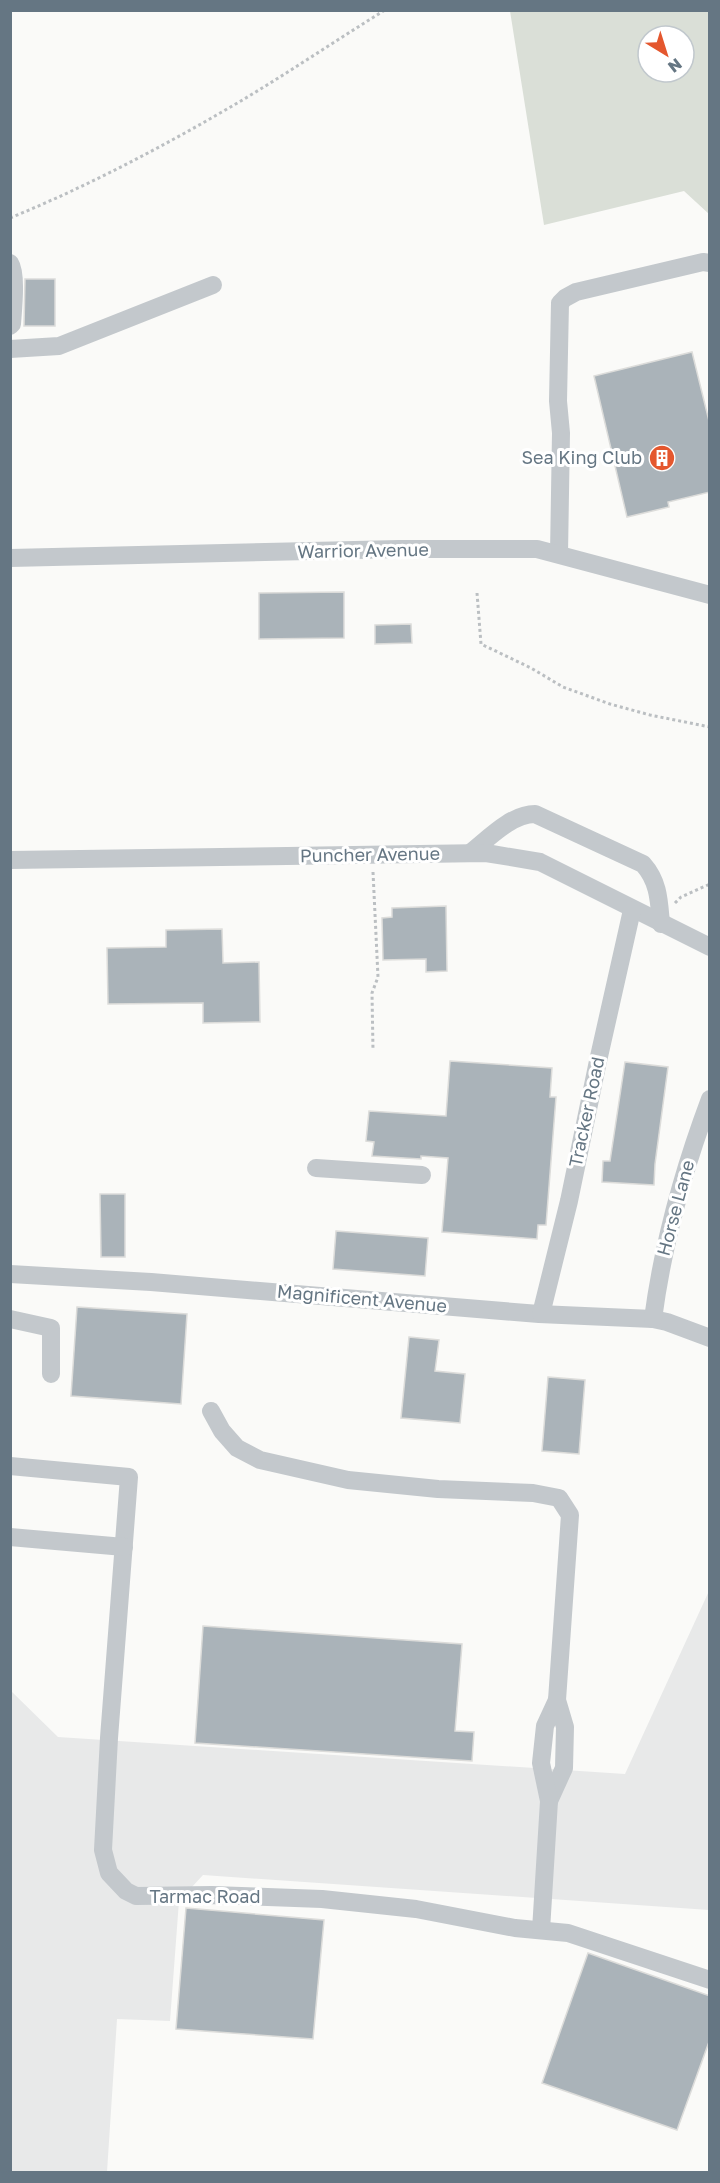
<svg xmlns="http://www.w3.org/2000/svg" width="720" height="2183" font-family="'Golos Text',sans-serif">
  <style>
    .built { fill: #e8e9e9 }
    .green { fill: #dadfd7; fill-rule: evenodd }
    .building { fill: #aab3b9; stroke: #dcdcda; stroke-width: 1.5 }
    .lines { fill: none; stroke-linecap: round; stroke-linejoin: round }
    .path { stroke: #bbbfc2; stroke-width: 3; stroke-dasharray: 3 3; stroke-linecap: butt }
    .minor { stroke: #c3c8cc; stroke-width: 18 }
    .labels { text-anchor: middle; stroke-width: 6; stroke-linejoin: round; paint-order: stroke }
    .poi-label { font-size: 18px; fill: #657683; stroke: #fff; text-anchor: end }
    .street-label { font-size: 18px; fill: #657683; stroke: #fff }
  </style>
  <rect width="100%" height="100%" fill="#fafaf8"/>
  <!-- built -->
  <path class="built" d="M709,1591V1910L203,1875L179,1901L170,2021L117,2019L107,2172H11L10,1690L58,1737L625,1774Z"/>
  <!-- green -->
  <path class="green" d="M708,10L709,214L684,191L544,225L510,11ZM648,36H684V72H648Z"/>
  <!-- building -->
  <g class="building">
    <path d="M25,279H55V326H24Z"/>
    <path d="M692,352L710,425V492L668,502L669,507L627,517L594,376Z"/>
    <path d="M344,592V638L259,639V593Z"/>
    <path d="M411,624L412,643L375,644V625Z"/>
    <path d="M446,906L447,971L426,972V959L383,960L382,918L392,917V908Z"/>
    <path d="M222,929L223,963L259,962L260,1022L203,1023V1003L108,1004L107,948L166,947V930Z"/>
    <path d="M450,1061L552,1068L550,1097H556L546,1225H538L537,1239L442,1232L448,1158L421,1156V1159L372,1156L374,1142L366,1141L369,1111L446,1116Z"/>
    <path d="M625,1062L668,1067L655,1164L654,1185L602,1182L603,1161H610Z"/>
    <path d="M100,1194H125V1257H101Z"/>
    <path d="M336,1231L428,1238L425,1276L333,1269Z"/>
    <path d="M77,1307L187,1314L181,1404L71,1396Z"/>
    <path d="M409,1337L439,1340L435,1371L465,1374L460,1423L401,1418Z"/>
    <path d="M548,1377L585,1380L579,1454L542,1451Z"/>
    <path d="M203,1626L462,1644L455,1731L474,1732L472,1761L195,1743Z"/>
    <path d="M186,1908L324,1920L313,2039L176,2029Z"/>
    <path d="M588,1953L710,1996V2039L677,2130L542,2083Z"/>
  </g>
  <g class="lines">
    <!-- path -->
    <g class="path">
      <path d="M10,218C88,186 162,147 234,105C285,75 335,41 385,10"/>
      <path d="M477,593L481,644L531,668L563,687L610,704L650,715L710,727"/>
      <path d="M373,872L378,977L372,993L373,1050"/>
      <path d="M675,903L681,897L710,884"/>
    </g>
    <!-- minor -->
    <g class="minor">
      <path d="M10,263C17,274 13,309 12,324L10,326"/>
      <path d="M10,349L59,346L213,285"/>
      <path d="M559,554L561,433L558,401L560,303L565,298L576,292L703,262L710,263"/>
      <path d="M10,558L399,549H537L710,595"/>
      <path d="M470,853C488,839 511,814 535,814L643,864C659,882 659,901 661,924"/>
      <path d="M10,860L486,853L540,862L710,947"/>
      <path d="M316,1168L422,1175"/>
      <path d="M10,1274L151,1282L539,1314L653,1319L667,1322L710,1338"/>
      <path d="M541,1314L569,1201L598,1061L632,910"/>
      <path d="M10,1319L51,1328V1374"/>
      <path d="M653,1319C663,1243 683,1171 710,1099"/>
      <path d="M211,1411L222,1431L237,1448L260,1460L348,1480L438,1489L533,1493L559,1498L570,1515L557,1700L565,1727L564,1768L549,1801"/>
      <path d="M10,1466L129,1477L109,1738L103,1850L109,1873L126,1891L136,1896L212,1895L322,1899L416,1909L515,1928L568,1933L710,1980"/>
      <path d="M10,1537L124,1547"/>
      <path d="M541,1930L549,1801L541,1763L545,1726L557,1700"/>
    </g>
  </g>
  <!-- icons -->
  <defs>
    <g id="building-disc" transform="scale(1.35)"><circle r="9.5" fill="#e4572e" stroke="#fff"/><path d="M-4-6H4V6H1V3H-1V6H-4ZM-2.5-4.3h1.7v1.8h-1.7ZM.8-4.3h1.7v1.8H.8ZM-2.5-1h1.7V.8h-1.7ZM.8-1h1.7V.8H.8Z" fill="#fff"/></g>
  </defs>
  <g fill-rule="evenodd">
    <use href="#building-disc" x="662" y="458"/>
  </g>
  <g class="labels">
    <!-- poi labels -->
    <g class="poi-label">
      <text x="642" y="464">Sea King Club</text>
    </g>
    <!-- street labels -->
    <g class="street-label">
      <text transform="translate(363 551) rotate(-1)" y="6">Warrior Avenue</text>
      <text transform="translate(370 855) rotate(-1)" y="6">Puncher Avenue</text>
      <text transform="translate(587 1112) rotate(-78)" y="6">Tracker Road</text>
      <text transform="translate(676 1208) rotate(-75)" y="6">Horse Lane</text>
      <text transform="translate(362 1299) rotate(5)" y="6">Magnificent Avenue</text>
      <text x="205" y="1903">Tarmac Road</text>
    </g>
  </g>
  <!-- border -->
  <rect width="720" height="2183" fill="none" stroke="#657683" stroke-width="24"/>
  <!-- north arrow -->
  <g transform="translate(666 54) rotate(142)"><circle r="28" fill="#ffffff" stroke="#c1c8cd" stroke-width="1.5"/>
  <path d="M0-4.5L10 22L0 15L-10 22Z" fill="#e4572e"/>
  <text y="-9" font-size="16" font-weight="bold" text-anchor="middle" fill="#657683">N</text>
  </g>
</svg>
